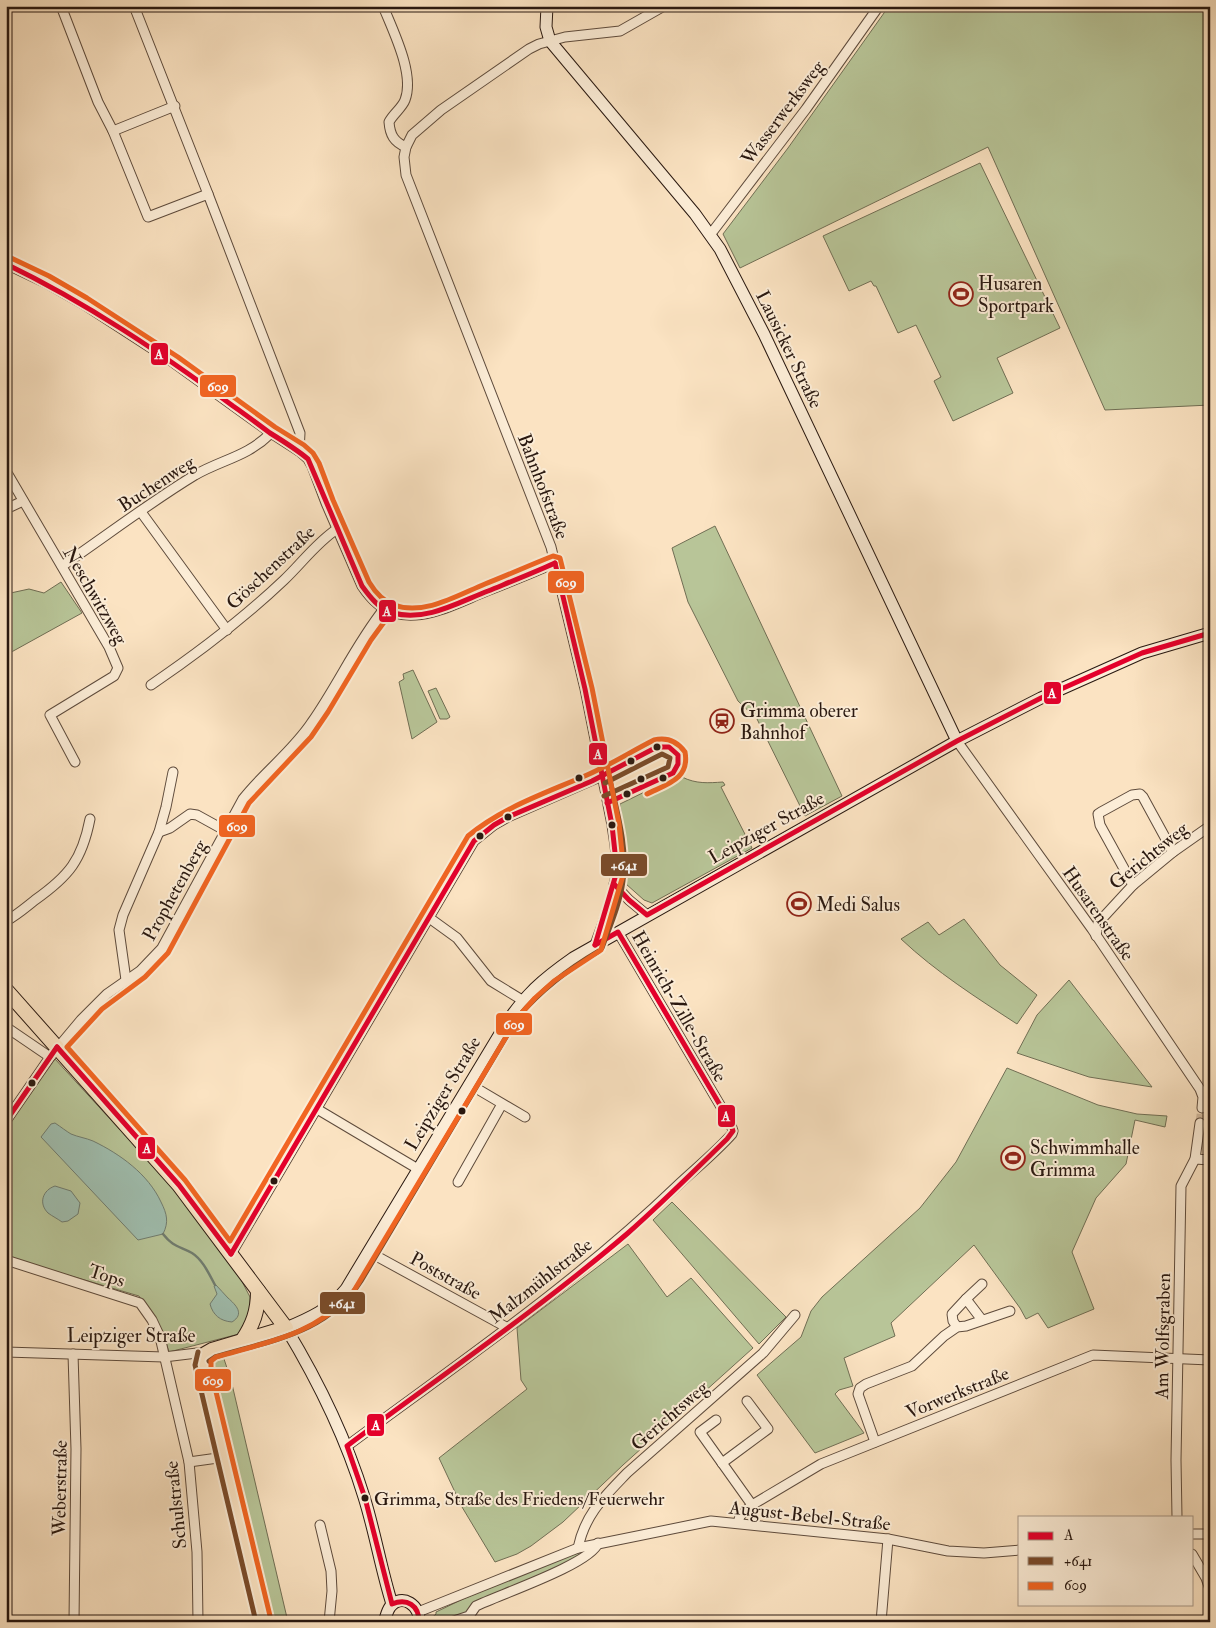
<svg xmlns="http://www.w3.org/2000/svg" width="1216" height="1628" font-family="'IM FELL Double Pica',serif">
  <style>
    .green { fill: #b8c598; stroke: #706e54 }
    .water { fill: #9fbeaf; stroke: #707c6f }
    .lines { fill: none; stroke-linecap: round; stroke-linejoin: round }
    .stream { stroke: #707c6f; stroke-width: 2.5 }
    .street-tunnel { stroke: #d1ba9e; stroke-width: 9; stroke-dasharray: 9 4.5; stroke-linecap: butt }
    .street-casing { stroke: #5e4b3c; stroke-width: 11 }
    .secondary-casing { stroke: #291810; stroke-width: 13 }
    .primary-casing { stroke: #291810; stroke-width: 16 }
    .street { stroke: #fcedd7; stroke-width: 9 }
    .secondary { stroke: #fcedd7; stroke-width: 11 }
    .primary { stroke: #fbe3c2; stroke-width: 14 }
    .bus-1-casing { stroke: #fcedd7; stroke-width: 9 }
    .bus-2-casing { stroke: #fcedd7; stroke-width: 9 }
    .bus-3-casing { stroke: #fcedd7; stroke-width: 9 }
    .bus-1 { stroke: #e4002b; stroke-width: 5 }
    .bus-2 { stroke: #7a4b2a; stroke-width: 5 }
    .bus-3 { stroke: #f26522; stroke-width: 5 }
    .bus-dot { fill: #291810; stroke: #fcedd7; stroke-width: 2 }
    .labels { text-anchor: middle; stroke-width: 4; stroke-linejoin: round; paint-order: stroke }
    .bus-label { font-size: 18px; fill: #291810; stroke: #fcedd7; text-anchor: start }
    .street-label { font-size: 19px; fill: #291810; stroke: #fcedd7 }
    .poi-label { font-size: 19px; fill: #291810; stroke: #fcedd7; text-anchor: start }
    .line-badge { stroke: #fcedd7; stroke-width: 2 }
    .badge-label { font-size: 14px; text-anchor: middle; font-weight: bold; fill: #fff }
  </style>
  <rect width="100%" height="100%" fill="#fbe3c2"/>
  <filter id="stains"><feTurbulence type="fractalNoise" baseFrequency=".004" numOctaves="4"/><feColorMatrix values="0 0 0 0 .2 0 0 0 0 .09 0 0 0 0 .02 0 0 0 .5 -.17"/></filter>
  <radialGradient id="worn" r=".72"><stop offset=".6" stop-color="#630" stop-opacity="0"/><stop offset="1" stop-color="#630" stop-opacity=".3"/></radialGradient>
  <!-- green -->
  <g class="green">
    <path d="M889,6H1210V405L1105,410L988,147L740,268L723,234L788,148Z"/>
    <path d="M980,163L1060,328L997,358L1013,393L953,421L934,381L941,377L916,325L898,333L876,286H874L871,281L849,291L823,236Z"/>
    <path d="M715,526L842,796L805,816L757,719L738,701L688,602L672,548Z"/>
    <path d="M61,582L82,613L6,655V594L29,589L44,593Z"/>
    <path d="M413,670L437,722L412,739L399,682L404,679L403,674Z"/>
    <path d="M436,688L450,717L447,719H440L428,691Z"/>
    <path d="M682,777C696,784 708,783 723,782L725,785L721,787L752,848L652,903L644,900L626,884L622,874L624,834L620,804L665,782Z"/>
    <path d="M964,919L1000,965L1037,995L1017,1024C977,998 936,972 901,939L928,922L939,935Z"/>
    <path d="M1069,980L1152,1087L1089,1077L1017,1053L1037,1015Z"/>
    <path d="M55,1059L199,1216L231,1260L250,1297V1320L239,1334L169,1352L162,1330L139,1296L6,1257V1129Z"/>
    <path d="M1007,1068L1098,1105L1137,1114L1167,1116L1165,1127L1135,1120L1126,1164L1096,1198L1072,1252L1094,1309L1048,1328L1038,1313L1026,1319L1020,1308L974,1245L891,1323L895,1336L844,1358L853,1386L839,1390L835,1394L864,1433L815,1453L757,1375L801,1337L811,1311L822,1297L920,1208L956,1162Z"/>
    <path d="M672,1202L786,1317L759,1344L653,1220Z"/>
    <path d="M628,1244L667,1297L691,1278L753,1348L623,1465L563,1522L531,1546L517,1554L495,1562L462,1507L439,1458L527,1389L521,1380L517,1328Z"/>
    <path d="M222,1353L231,1380L288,1622H271L209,1367C210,1359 215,1357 222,1353Z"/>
    <path d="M587,1550L586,1552L541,1575L472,1604L467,1614L443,1622H427L436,1614V1612L463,1599L557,1560Z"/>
  </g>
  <!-- water -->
  <g class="water">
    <path d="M55,1123C61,1127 66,1131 71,1134C78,1137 86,1138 93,1141C120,1154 148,1174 161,1202C167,1214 169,1222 163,1234L138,1240L41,1137L51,1124Z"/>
    <path d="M55,1186L71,1191L80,1203L78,1214L68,1221L62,1222C58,1219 52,1216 48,1213C38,1203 43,1190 55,1186Z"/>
    <path d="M216,1285C220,1289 224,1294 228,1298C236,1305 245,1314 232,1322C220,1321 213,1315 210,1304L217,1294L214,1286Z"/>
  </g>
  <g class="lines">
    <!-- stream -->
    <path class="stream" d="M163,1234C173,1247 179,1246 192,1253C203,1260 209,1274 215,1285"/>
    <!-- street-tunnel -->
    <path class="street-tunnel" d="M1200,1123L1202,1108"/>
    <!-- street casing -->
    <g class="street-casing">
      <g id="street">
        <path d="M61,6L98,102L113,131L148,217L208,194L300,433L299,451"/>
        <path d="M134,6L208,194"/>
        <path d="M383,6C393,31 415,74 405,100C402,108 393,114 389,122C390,135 394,142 406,147"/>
        <path d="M113,131L175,106"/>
        <path d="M710,235L806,109L879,6"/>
        <path d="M6,264L46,283L83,304L174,363L271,433L299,451L308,459L312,466L326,503L362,586C370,598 380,609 394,613C425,622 459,602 487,591C510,582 532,573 555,563"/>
        <path d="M6,471L109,647L118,668L114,676L50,715L75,762"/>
        <path d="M6,509L23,501"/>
        <path d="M141,512L227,630"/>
        <path d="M62,566C106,536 149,503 195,475C223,459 247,457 271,433"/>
        <path d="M151,685C198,653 243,619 284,580C302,563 316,543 337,529"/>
        <path d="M957,741L1092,929L1200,1089L1203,1097L1202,1108"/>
        <path d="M159,832L170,828L190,814L197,815L226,831"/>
        <path d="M614,884L629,900L647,915"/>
        <path d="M1133,885L1100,825L1098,814L1101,812L1132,795L1140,794L1143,797L1173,852"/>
        <path d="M428,917L457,938L491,981L522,1000"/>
        <path d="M6,921C17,915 26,907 35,900C69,876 82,860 90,819"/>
        <path d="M1096,936L1098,923L1133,885L1173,852L1210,826"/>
        <path d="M595,945C603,922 614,897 616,873C618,857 614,841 612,825L585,689L551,547L406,175L404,157L406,147L412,135L441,110L529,49L539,44L565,37L620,31L664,6"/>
        <path d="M126,980L119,930L123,915L159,832L166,807L173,772"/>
        <path d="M6,1027L50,1057"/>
        <path d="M469,1084L525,1117"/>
        <path d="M317,1109L418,1169"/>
        <path d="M6,1121L50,1057L81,1020L107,994L140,971L162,948L243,799C264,772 293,751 312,722C338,685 356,644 384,609"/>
        <path d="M1195,1159L1210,1160"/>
        <path d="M458,1182L502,1104"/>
        <path d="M369,1252L506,1327"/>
        <path d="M231,1254L474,841L494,825L508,817L602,776"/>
        <path d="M6,1260L140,1303L152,1320L160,1337L189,1462L197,1552L198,1622"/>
        <path d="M966,1299L982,1284"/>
        <path d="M957,1327L953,1321L952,1314L966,1299L982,1320"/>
        <path d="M6,1352L164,1357L197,1353L205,1354"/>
        <path d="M73,1354L76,1449L74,1622"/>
        <path d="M716,1420L700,1432L752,1505"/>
        <path d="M875,1442L858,1394L860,1388L866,1384L912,1366L944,1336L957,1327L966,1326L1010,1311"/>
        <path d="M347,1446C459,1363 576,1283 677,1186C695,1169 715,1153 732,1134L733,1131L730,1122L618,932"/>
        <path d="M189,1462L225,1457"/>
        <path d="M722,1463L768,1429L747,1401"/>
        <path d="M1177,1517L1176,1460L1181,1186L1195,1159L1200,1123"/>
        <path d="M738,1523L740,1516L752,1505L821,1464L1093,1355L1210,1360"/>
        <path d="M320,1525L331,1571L332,1591L329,1622"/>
        <path d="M1192,1534H1210"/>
        <path d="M578,1548C585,1514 604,1497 627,1473L763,1353L795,1315"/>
        <path d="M1192,1554L1206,1578L1210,1589"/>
        <path d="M418,1612L578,1548L711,1521L888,1539L948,1551L984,1553L1020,1550"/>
        <path d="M451,1622L469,1616L476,1606C498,1595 591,1564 598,1543"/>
        <path d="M881,1622L888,1539"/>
      </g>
    </g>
    <!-- secondary casing -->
    <g class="secondary-casing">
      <g id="secondary">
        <path d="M547,6L546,27L550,41L695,214L720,249L764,334L957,741"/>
        <path d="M392,1604C381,1569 375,1532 364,1497C346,1438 318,1381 286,1328C310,1318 330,1309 346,1289L504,1027C524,995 543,979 573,958L957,741L1041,698L1142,653L1210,633"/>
        <path d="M384,1622C386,1617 387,1611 390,1607C402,1592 421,1606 419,1622"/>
      </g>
    </g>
    <!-- primary casing -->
    <g class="primary-casing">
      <g id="primary">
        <path d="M6,990L179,1185L286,1328L212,1350L205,1354L202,1363L264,1622"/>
        <path d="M242,1341C253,1325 258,1311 258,1291"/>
      </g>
    </g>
    <!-- street -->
    <use href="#street" class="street"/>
    <!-- secondary -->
    <use href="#secondary" class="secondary"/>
    <!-- primary -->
    <use href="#primary" class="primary"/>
    <!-- bus-1 casing -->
    <g class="bus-1-casing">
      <g id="bus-1">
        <path d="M6,264C87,303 161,353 233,406C246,415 258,424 270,433C283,441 296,449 308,459L362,586C370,597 379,609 393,613C426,622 459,602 488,591C510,582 533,573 555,563"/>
        <path d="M555,563L585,689L612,825L617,871L595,945"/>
        <path d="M614,884L629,900L647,915L957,741L1041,698L1142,653L1210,633"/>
        <path d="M57,1047L179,1185L231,1254"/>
        <path d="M6,1121L57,1047"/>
        <path d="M231,1254L474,841L494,825L508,817L592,781L657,747H669L678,755V764L673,773L607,803"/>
        <path d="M419,1622C419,1605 407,1598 392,1604L365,1498L347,1446C441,1376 539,1309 628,1233C662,1203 694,1171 727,1139L733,1131L730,1122L618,932L595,945"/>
      </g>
    </g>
    <!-- bus-2 casing -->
    <g class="bus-2-casing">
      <g id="bus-2">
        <path d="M604,796L668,767L670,758L662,754L605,783"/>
        <path d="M602,948C610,926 620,904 623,881C628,848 617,812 610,780"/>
        <path d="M198,1352L195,1365L256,1622"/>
        <path d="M209,1361L215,1357C271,1340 327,1334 361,1281L518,1017C541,990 568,969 599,951"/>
      </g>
    </g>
    <!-- bus-3 casing -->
    <g class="bus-3-casing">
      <g id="bus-3">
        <path d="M9,257L49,276L87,298L178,357L275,427L304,445L313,453L319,463L333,500L369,582C375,592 383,601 394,605C424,616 458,595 485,584C508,575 530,565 553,556L560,558L592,688L619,824L624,872L601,950L554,981L535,998L518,1017L352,1294C313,1335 268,1342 216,1357L211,1361V1371L271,1620"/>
        <path d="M390,614L371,640L328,712L311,737L249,803L168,953L145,977L102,1009L67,1047L185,1180L230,1241L468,836C503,807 546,793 587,775C610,765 632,751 654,740C667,737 677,741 685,752C690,779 667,784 647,794"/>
      </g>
    </g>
    <!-- bus-1 -->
    <use href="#bus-1" class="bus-1"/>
    <!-- bus-2 -->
    <use href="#bus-2" class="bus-2"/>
    <!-- bus-3 -->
    <use href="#bus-3" class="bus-3"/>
  </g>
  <!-- icons -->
  <defs>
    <g id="stadium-ring" transform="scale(1.25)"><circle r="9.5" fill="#fcedd7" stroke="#8f2418" stroke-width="1.5"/><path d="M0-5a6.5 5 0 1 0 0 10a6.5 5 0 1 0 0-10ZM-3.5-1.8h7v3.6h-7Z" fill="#8f2418"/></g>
    <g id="station-ring" transform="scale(1.25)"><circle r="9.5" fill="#fcedd7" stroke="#8f2418" stroke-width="1.5"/><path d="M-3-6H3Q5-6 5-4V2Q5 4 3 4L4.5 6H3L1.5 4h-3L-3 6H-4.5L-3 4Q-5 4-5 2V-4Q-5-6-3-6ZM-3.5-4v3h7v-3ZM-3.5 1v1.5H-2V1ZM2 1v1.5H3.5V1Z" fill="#8f2418"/></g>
  </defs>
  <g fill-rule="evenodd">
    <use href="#stadium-ring" x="961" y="294"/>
    <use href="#station-ring" x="722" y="721"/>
    <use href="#stadium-ring" x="799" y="904"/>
    <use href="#stadium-ring" x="1013" y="1158"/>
  </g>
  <!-- markers -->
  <g class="bus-dot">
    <circle cx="657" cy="747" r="4.5"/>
    <circle cx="631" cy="761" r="4.5"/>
    <circle cx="579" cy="778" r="4.5"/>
    <circle cx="663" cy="778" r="4.5"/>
    <circle cx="641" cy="779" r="4.5"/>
    <circle cx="627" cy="794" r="4.5"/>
    <circle cx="508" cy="817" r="4.5"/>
    <circle cx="612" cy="825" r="4.5"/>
    <circle cx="480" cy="836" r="4.5"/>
    <circle cx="32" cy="1083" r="4.5"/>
    <circle cx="462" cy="1111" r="4.5"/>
    <circle cx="274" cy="1181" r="4.5"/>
    <circle cx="365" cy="1498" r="4.5"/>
  </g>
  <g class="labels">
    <!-- bus labels -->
    <g class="bus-label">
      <text x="374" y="1505">Grimma, Straße des Friedens/Feuerwehr</text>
    </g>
    <!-- street labels -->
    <g class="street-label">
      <text transform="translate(782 112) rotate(-53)" y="7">Wasserwerksweg</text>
      <text transform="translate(790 349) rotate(64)" y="7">Lausicker Straße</text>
      <text transform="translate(156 483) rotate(-33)" y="7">Buchenweg</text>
      <text transform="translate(544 486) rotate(69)" y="7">Bahnhofstraße</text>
      <text transform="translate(270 567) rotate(-43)" y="7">Göschenstraße</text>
      <text transform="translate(96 595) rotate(60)" y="7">Neschwitzweg</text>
      <text transform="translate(766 827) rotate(-29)" y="7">Leipziger Straße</text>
      <text transform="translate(1148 855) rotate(-39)" y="7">Gerichtsweg</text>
      <text transform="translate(174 890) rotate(-61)" y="7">Prophetenberg</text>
      <text transform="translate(1099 913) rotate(55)" y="7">Husarenstraße</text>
      <text transform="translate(680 1006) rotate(60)" y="7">Heinrich-Zille-Straße</text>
      <text transform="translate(442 1093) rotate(-59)" y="7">Leipziger Straße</text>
      <text transform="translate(107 1275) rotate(18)" y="7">Tops</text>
      <text transform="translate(446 1275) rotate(29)" y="7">Poststraße</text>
      <text transform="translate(540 1280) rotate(-38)" y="7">Malzmühlstraße</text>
      <text x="131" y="1342">Leipziger Straße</text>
      <text transform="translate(1162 1336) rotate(-89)" y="7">Am Wolfsgraben</text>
      <text transform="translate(957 1392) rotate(-22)" y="7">Vorwerkstraße</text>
      <text transform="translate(669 1415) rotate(-41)" y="7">Gerichtsweg</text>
      <text transform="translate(59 1488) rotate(-89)" y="7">Weberstraße</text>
      <text transform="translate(175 1505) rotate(-96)" y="7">Schulstraße</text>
      <text transform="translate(810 1515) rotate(6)" y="7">August-Bebel-Straße</text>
    </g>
    <!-- poi labels -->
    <g class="poi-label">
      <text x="978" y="290">Husaren<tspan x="978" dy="22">Sportpark</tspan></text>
      <text x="740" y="717">Grimma oberer<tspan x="740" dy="22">Bahnhof</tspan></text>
      <text x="816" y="911">Medi Salus</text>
      <text x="1030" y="1154">Schwimmhalle<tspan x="1030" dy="22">Grimma</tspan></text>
    </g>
  </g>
  <g class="line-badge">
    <rect x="150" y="342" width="19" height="24" rx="5" fill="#e4002b"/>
    <rect x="199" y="374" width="38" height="24" rx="5" fill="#f26522"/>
    <rect x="547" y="570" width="38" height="24" rx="5" fill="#f26522"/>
    <rect x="378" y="599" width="19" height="24" rx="5" fill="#e4002b"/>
    <rect x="1043" y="681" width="19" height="24" rx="5" fill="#e4002b"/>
    <rect x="588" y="742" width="20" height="24" rx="5" fill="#e4002b"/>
    <rect x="218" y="814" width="38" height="24" rx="5" fill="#f26522"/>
    <rect x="600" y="853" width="48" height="24" rx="5" fill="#7a4b2a"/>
    <rect x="495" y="1012" width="38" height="24" rx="5" fill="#f26522"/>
    <rect x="717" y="1104" width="19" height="24" rx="5" fill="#e4002b"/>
    <rect x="137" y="1136" width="19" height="24" rx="5" fill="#e4002b"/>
    <rect x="319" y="1291" width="47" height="24" rx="5" fill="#7a4b2a"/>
    <rect x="194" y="1368" width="38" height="24" rx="5" fill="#f26522"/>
    <rect x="366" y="1413" width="19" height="24" rx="5" fill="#e4002b"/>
  </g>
  <g class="badge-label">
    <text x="159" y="359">A</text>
    <text x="218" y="391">609</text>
    <text x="566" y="587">609</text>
    <text x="387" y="616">A</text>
    <text x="1052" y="698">A</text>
    <text x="598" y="759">A</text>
    <text x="237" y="831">609</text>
    <text x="624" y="870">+641</text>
    <text x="514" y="1029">609</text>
    <text x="726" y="1121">A</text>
    <text x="147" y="1153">A</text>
    <text x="342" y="1308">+641</text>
    <text x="213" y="1385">609</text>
    <text x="376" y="1430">A</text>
  </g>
  <!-- margin -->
  <rect width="1216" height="1628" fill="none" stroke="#fbe3c2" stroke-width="25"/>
  <rect x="8" y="8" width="1201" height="1613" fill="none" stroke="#291810" stroke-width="2.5"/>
  <rect x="12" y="12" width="1191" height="1603" fill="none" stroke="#291810"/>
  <!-- legend -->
  <rect x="1018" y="1516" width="175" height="90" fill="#fcedd7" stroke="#a89887"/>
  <rect x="1028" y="1532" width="25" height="8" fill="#e4002b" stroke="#a89887"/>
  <text x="1064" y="1540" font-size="15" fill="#291810">A</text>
  <rect x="1028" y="1557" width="25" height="8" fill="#7a4b2a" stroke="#a89887"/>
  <text x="1064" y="1566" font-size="15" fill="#291810">+641</text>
  <rect x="1028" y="1582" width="25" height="8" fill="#f26522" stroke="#a89887"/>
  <text x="1064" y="1590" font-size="15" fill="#291810">609</text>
  <rect width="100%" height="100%" filter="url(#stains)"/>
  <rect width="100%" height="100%" fill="url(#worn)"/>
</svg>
